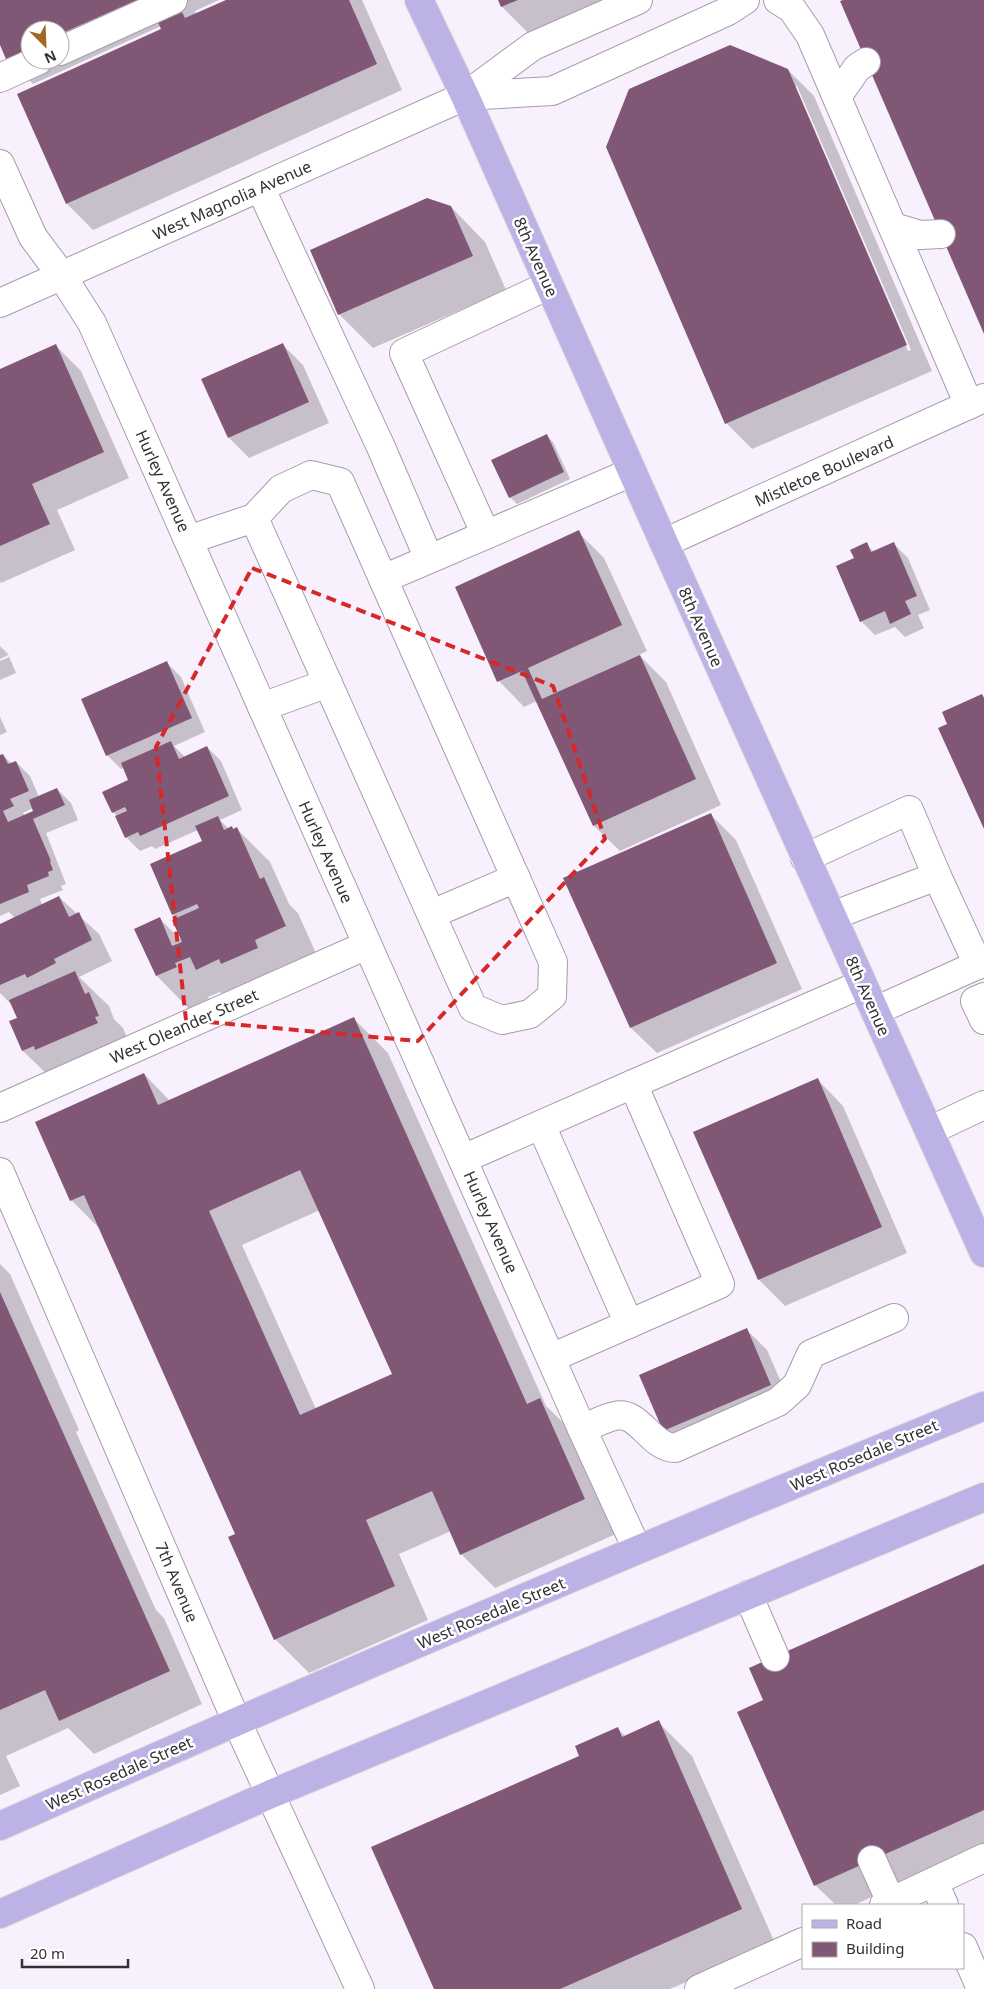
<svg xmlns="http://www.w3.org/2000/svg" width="984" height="1989" font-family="'Noto Sans',sans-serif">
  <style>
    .shadow { fill: #0003; fill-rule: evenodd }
    .building { fill: #805876; fill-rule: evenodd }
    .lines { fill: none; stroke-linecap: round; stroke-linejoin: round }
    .minor-casing { stroke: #a59daa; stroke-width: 30 }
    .major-casing { stroke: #d6d6d7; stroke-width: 30 }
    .minor { stroke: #fff; stroke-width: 28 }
    .major { stroke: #bcb2e6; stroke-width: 28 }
    .marked { fill: none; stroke: #d62828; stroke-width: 4; stroke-dasharray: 10 6; stroke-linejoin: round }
    .labels { text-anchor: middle; stroke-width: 5; stroke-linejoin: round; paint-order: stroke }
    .street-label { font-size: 16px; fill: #333035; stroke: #fff }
  </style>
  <rect width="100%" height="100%" fill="#f9f0fe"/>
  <!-- shadow -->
  <g class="shadow">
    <path d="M0,0H219L195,11L196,15L229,0H362L402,90L93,230L67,204L18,95L162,30L161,26L33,84L7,58L0,41ZM30,30H60V60H30Z"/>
    <path d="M499,0H627L536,41L502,7Z"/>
    <path d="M788,70L814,96L932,371L752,449L726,423ZM795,86H797L911,350L908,351Z"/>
    <path d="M451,207L485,242L506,290L373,348L339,314Z"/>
    <path d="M55,345L81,371L129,478L57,510L75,550L1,583L0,581V370Z"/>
    <path d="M283,345L303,365L329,423L249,458L229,438Z"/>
    <path d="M546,435L553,442L570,479L517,504L510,497Z"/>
    <path d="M578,532L604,558L647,651L639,655L666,682L721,805L620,851L594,826L537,701L524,707L499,681L456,588Z"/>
    <path d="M866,544L874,552L894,544L908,558L930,610L918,615L924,628L905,637L895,627L875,635L861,621L855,559Z"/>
    <path d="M0,646L8,654L16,673L0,680V661L9,657L8,655L0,659Z"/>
    <path d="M167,663L181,677L205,732L174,746L185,757L207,747L221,761L242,810L220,820L229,829H237L270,862L289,904L298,913L319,960L231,1003L220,992L208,997L210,1001L190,1010L157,976L136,929L160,919L184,943L178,919L173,914L203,841L198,830L155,849L152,846L140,851L126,837L117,816L113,812L130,781L124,768L121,769L107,755Z"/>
    <path d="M0,717L7,732L0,735Z"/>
    <path d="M3,755L12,764L16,762L30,776L39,797L57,789L71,803L78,820L46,833L66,884L61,886L63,890L40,899L42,905L59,897L99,934L112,961L79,977L109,1006L114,1019L123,1028L132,1049L57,1084L23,1051L10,1021L19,1018L13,1006L0,993V925L15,918L9,912L0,916V756ZM33,808L35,812L25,816L23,813Z"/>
    <path d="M710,814L736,840L802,989L657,1053L631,1028L565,879Z"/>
    <path d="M354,1019L388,1053L546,1406L574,1433L618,1533L495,1588L461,1554L451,1531L399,1554L428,1620L309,1673L275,1639L237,1534L101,1230L71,1200L144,1074L170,1101ZM320,1210L394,1375L316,1409L242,1245Z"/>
    <path d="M818,1080L843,1106L907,1253L785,1306L759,1280L695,1133Z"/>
    <path d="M0,1264L10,1274L79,1430L76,1432L156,1610L164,1618L202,1704L94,1754L68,1728L6,1756L20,1786L0,1795Z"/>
    <path d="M747,1330L767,1350L791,1405L685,1450L664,1430Z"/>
    <path d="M984,1566V1847L854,1905H836L815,1885L765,1701Z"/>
    <path d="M658,1722L692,1756L775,1943L670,1989H435L581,1756L617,1728L625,1736Z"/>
  </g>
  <!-- building -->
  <g class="building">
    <path d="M0,0H137L60,34V30H30V48L6,59L0,45Z"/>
    <path d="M148,0H176L185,18L226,0H349L377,64L66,204L17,94L161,29Z"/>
    <path d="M498,0H518L501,7Z"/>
    <path d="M843,0H984V334L840,1Z"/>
    <path d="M730,45L788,69L907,345L725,424L606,147L629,89Z"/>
    <path d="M427,198L451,206L473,256L338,315L310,250Z"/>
    <path d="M283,343L309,402L228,438L201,379Z"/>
    <path d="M56,344L104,452L32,484L50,524L0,546V369Z"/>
    <path d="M547,434L564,472L509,498L491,460Z"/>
    <path d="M579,530L622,625L528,668L542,699L640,655L696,779L593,826L522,671L497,682L455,587Z"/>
    <path d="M867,542L871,552L894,542L917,596L905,601L911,614L890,624L885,611L860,622L836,566L854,558L850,550Z"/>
    <path d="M167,661L192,718L106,756L81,699Z"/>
    <path d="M982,694L984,698V829L938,728L947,724L942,712Z"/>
    <path d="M171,741L179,759L207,746L229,796L140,836L138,832L125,838L115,816L127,811L125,807L112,813L102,792L128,780L121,763Z"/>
    <path d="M3,754L8,764L16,761L29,791L10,799L14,806L3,811L8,822L33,811L29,800L57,788L65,805L33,819L51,861L50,862L53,870L48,872L49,876L27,885L29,892L0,904V755Z"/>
    <path d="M711,813L777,963L630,1028L563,878Z"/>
    <path d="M218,816L224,830L232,826L233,829L237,827L260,879L264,877L286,926L255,940L258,948L221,964L219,959L196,970L190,957L175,963L177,967L156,976L134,929L160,917L172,946L182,942L172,920L199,908L197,904L172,915L150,864L202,841L195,826Z"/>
    <path d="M59,896L69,917L79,912L92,940L54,959L56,963L27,978L25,974L0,985V924Z"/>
    <path d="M75,971L85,994L89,992L99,1016L95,1017L98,1023L35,1050L34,1046L22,1051L9,1021L17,1018L9,1000Z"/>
    <path d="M354,1017L527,1404L540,1398L585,1499L460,1555L432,1491L366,1520L395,1586L274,1640L228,1537L235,1534L84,1195L70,1201L35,1122L144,1073L158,1105ZM300,1170L392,1374L300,1415L209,1211Z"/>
    <path d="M818,1078L882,1227L758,1280L693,1132Z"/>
    <path d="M0,1292L170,1671L59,1721L45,1690L0,1710Z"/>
    <path d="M747,1328L771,1385L663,1431L639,1375Z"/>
    <path d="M984,1564V1810L814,1886L737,1712L763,1700L749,1668Z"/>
    <path d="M659,1720L742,1909L560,1989H434L371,1847L579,1756L575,1746L618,1727L622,1737Z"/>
  </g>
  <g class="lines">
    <!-- minor casing -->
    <g class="minor-casing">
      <g id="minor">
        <path d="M778,0L792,9L810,35L969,405"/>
        <path d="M60,51L173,0"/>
        <path d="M0,78L39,60"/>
        <path d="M465,96L552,91L728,11L745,0"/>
        <path d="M837,97L857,68L866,62"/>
        <path d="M0,164L33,237L62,276L92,323L582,1429L637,1549"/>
        <path d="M260,187L380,445L429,559"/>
        <path d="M893,227L920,235L941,234"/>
        <path d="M0,303L465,96L533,46L638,0"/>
        <path d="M486,535L404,353L549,285"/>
        <path d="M188,540L254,518L281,489L311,475L340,482L553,962L552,996L530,1014L502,1020L473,1008L254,518"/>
        <path d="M664,543L984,398"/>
        <path d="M383,579L632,472"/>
        <path d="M262,707L328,683"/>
        <path d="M805,858L909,810L937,876L978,965"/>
        <path d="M432,914L516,878"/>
        <path d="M832,916L937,876"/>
        <path d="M984,997L975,1001L984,1020"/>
        <path d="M875,1011L984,962"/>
        <path d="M633,1084L862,984"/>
        <path d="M0,1108L367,945"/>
        <path d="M541,1125L629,1324"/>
        <path d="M929,1131L984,1105"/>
        <path d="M463,1159L633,1084L720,1284L551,1358"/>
        <path d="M0,1172L236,1720L360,1989"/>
        <path d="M582,1429C592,1425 604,1418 615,1416C639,1410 650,1447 675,1448L778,1402L797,1385L811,1354L894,1318"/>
        <path d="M748,1595L775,1657"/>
        <path d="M872,1860L891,1902"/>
        <path d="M934,1882L944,1905"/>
        <path d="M884,1905L984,1858"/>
        <path d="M963,1947L981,1989"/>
        <path d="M699,1989L803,1942"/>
      </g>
    </g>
    <!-- major casing -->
    <g class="major-casing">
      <g id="major">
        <path d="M419,0L465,96L664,543L984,1253"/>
        <path d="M0,1826C326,1681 654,1541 984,1406"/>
        <path d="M0,1914L271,1794L984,1497"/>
      </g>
    </g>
    <!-- minor -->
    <use href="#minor" class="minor"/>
    <!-- major -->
    <use href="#major" class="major"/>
  </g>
  <!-- marked area -->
  <path class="marked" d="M252,568L553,686L605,839L418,1041L186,1020L156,747Z"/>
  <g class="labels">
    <!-- street labels -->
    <g class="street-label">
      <text transform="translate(232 200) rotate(-24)" y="6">West Magnolia Avenue</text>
      <text transform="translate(536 257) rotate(66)" y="6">8th Avenue</text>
      <text transform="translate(824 471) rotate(-24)" y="6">Mistletoe Boulevard</text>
      <text transform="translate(163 481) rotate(66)" y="6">Hurley Avenue</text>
      <text transform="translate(701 627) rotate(66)" y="6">8th Avenue</text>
      <text transform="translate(326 852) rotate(66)" y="6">Hurley Avenue</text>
      <text transform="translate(868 996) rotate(66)" y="6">8th Avenue</text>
      <text transform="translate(184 1026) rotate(-24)" y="6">West Oleander Street</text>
      <text transform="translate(491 1222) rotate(66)" y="6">Hurley Avenue</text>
      <text transform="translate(864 1455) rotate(-23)" y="6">West Rosedale Street</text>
      <text transform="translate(177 1582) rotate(67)" y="6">7th Avenue</text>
      <text transform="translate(491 1613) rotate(-23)" y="6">West Rosedale Street</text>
      <text transform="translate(119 1773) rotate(-24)" y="6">West Rosedale Street</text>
    </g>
  </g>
  <!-- legend -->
  <rect x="802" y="1904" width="162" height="65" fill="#ffffff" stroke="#adacae"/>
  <rect x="812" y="1920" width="25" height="8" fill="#bcb2e6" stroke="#adacae"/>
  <text x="846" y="1929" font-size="15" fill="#333035">Road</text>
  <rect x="812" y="1942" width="25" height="15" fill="#805876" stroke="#adacae"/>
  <text x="846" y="1954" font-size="15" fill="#333035">Building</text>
  <!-- north arrow -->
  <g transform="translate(45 45) rotate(156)"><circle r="24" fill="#ffffff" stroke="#adacae"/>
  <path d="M0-4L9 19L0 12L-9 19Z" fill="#a06725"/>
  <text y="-8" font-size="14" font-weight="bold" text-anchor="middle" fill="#333035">N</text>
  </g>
  <!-- scale -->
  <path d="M22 1959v8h106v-8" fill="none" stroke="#333035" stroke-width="2.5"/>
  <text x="30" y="1959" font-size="15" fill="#333035" stroke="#ffffff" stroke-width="4" paint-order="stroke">20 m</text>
</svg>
